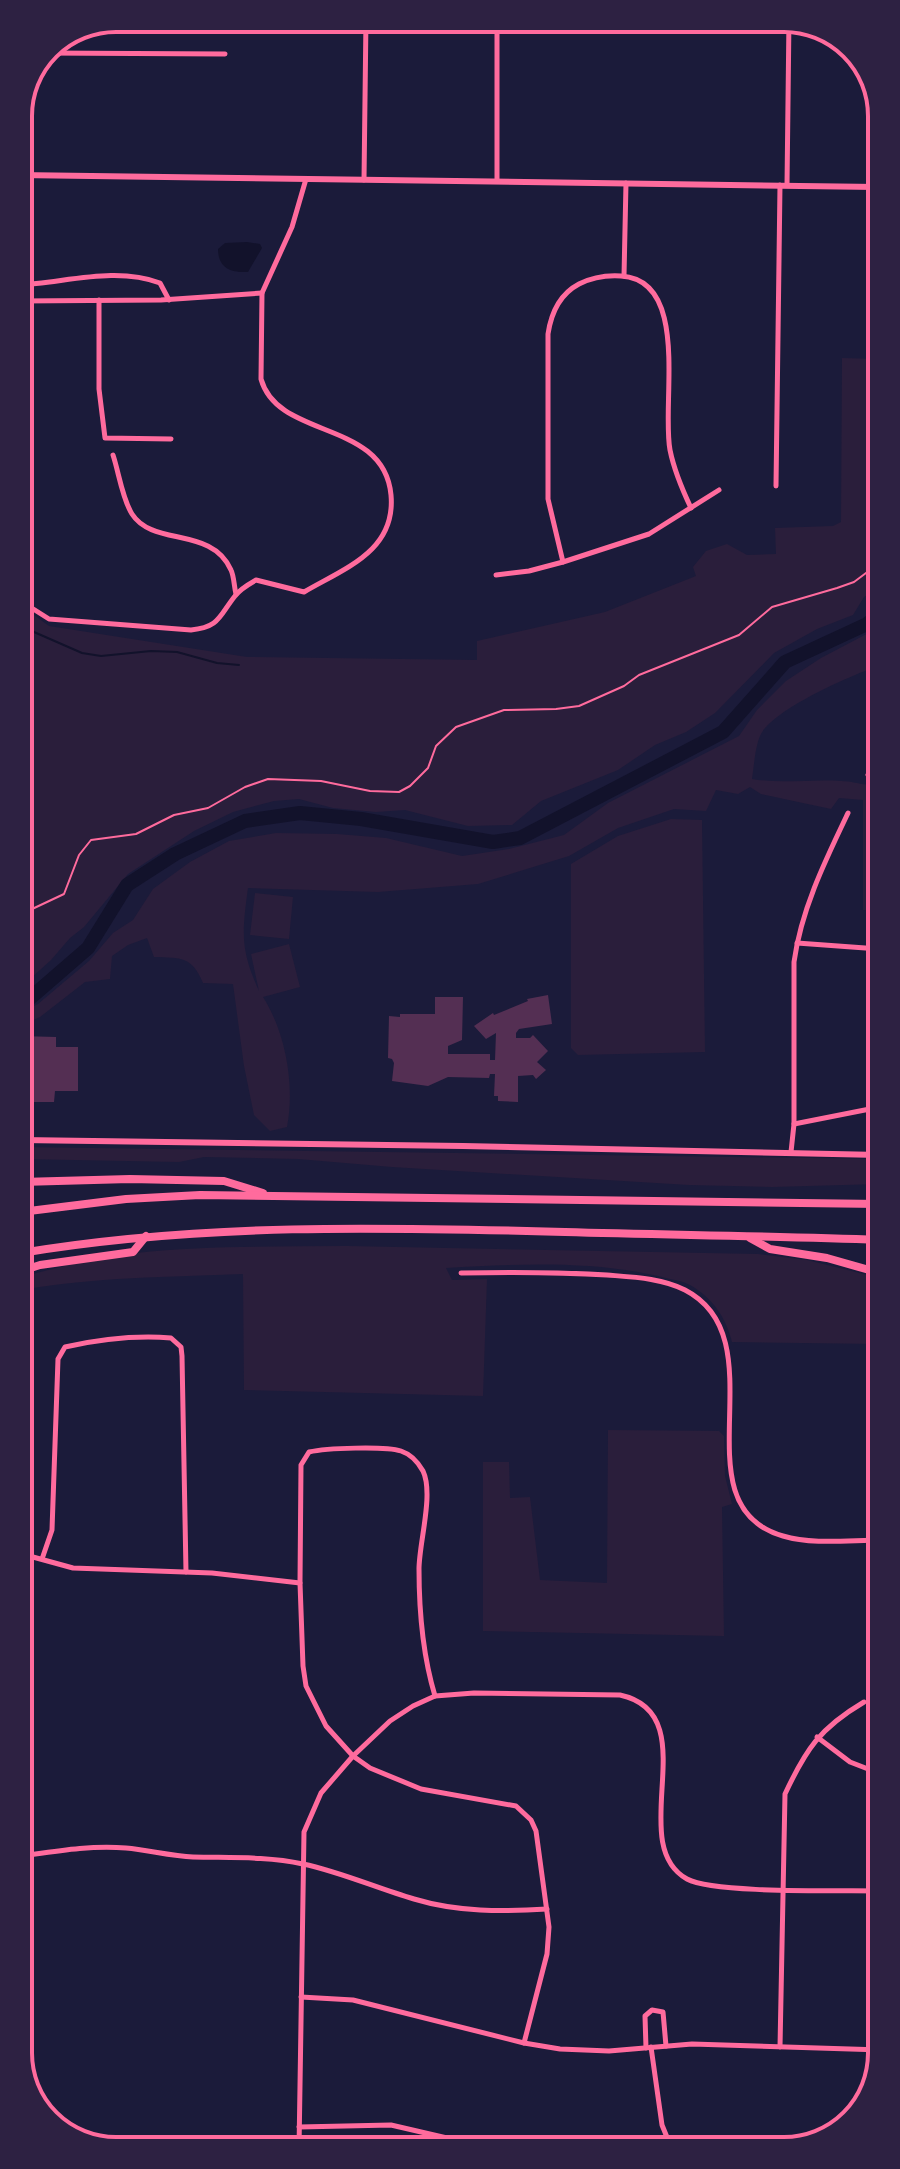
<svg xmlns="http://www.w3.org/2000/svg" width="900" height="2169" font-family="'Libre Baskerville',serif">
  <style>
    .green { fill: #2a1e3b }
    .water { fill: #12122b }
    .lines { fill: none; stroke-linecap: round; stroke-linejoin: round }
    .stream { stroke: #12122b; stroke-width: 2 }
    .river { stroke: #12122b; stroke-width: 14 }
    .building { fill: #542f53 }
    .path { stroke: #ff6b9d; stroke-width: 2 }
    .minor { stroke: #ff6b9d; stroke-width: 5 }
    .tertiary { stroke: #ff6b9d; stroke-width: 6 }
    .motorway { stroke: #ff6b9d; stroke-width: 8 }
    .rim { fill: none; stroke: #ff6b9d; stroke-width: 4 }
  </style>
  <rect width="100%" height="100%" fill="#1b1b3a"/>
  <!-- green -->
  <g class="green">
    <path d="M842,358L878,359V589L864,597L853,615L817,629L774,653L715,713L686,732L655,745L618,770L541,801L512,825L468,826L405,810L376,812L333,808L299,799L274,801L233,812L194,831L128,874L84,927L70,938L51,960L20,988V777L26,776L27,610L49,626L247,657L477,660V641L605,612L696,576L693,567L706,551L727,544L747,555L776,554L775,528L833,526L841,522Z"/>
    <path d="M878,628V666C852,675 771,710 760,736C755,748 754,766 752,779C781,784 811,779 841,781C855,781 866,788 879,782V911L863,910V800L839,798L831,809L761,794L750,787L738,794L716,790L706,811L674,809L618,828L569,856L478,884L378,892L248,888C242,933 240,949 259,991L251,954L289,944L300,987L263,997C286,1033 295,1086 287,1127L270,1131L254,1115L244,1066L233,984L203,983C192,956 181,958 154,957L147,938L128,945L112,956L110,979L85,982L40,1017L20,1026V1013L38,1004L89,961L113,933L133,920L153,889L190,862L229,841L276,833L337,834L386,838L462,856L509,849L564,835L608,803L739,736L757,710L786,681L821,658Z"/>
    <path d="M671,819L702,820L705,1052L578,1055L571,1048V864L618,836Z"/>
    <path d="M255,893L293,897L289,939L250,935Z"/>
    <path d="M21,1147L880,1159V1184L772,1187L689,1185L392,1167L298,1159L204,1157L179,1162L21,1159Z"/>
    <path d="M347,1246L758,1254L807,1260L880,1278V1344L732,1342C726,1318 713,1298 690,1285C683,1281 674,1280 666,1278C595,1260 518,1264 446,1268L452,1280L487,1279L483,1396L244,1390L243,1274C169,1277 94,1277 21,1290V1277C59,1267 97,1258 136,1253C206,1245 277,1247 347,1246Z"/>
    <path d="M608,1430L719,1431L724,1436L725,1476L732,1504L722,1507L724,1636L483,1631V1462H509L510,1498L530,1497L540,1580L607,1583Z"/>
  </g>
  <!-- water -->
  <path class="water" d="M247,242L260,244L262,248L248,272C231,273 218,268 218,249L225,243Z"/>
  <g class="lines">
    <!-- stream -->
    <path class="stream" d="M19,612L34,632L82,653L101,656L151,651L177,652L217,663L239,665"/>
    <!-- river -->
    <path class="river" d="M20,1003L28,1000L88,948L127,885L175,854L245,821L300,813L361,819L493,842L520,838L723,732L785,662L867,624L878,616"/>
  </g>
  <!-- building -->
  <g class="building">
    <path d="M548,995L552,1024L519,1029L516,1033V1038H530L533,1035L548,1051L537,1062L546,1070L536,1079L533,1075L518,1076V1102L498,1101V1096H494L495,1074H490L489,1078L448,1077L428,1086L392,1081L394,1063L392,1059L388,1058L389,1016L400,1017V1014H435V997H463L462,1040L448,1046V1054H490V1060H495L496,1033L486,1039L474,1026L493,1013L494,1015L528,1001L527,999Z"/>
    <path d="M20,1036L56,1037V1047H78V1091H55L54,1102H21Z"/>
  </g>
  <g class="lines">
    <!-- path -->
    <path class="path" d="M20,921L30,910L64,894L79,855L91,840L136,834L174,815L208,808L245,787L268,779L321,781L370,791L399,792L410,786L428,768L436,746L456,727L504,710L556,709L579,706L624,686L639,675L739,635L772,607L837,588L854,582L878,564"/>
    <!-- minor -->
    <g class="minor">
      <path d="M44,53L225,54"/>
      <path d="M364,180L366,18"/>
      <path d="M497,181V18"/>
      <path d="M787,185L789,18"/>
      <path d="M624,276L626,183"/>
      <path d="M19,285C64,283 115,266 160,283L169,300"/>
      <path d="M20,285V175"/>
      <path d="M99,300V389L105,438L171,439"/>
      <path d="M19,301L161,300L262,293"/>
      <path d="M113,455C119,473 122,498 132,514C153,547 212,526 231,570C234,576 234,586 236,594"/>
      <path d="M776,486L780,185"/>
      <path d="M563,562L548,499V334C551,314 560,294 579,284C593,277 606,275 621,276C691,280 661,404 670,450C674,470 682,489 691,508"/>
      <path d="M496,575L529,571L563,562L649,534L719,490"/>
      <path d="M19,600L49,619L191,630C220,627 219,616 235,596C240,589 249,584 256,580L304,592C345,568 396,551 391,495C384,419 278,440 261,379L262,293L292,227L306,179"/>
      <path d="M868,775L879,771"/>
      <path d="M797,943L879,949"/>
      <path d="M794,1124L880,1107"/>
      <path d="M791,1152L794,1124V962C801,910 825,861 848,813"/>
      <path d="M461,1273C510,1272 558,1272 607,1275C632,1277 662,1278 685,1290C782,1340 674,1505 783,1536C813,1545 850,1540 881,1540"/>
      <path d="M22,1554L73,1568L212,1573L300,1583"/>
      <path d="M42,1559L52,1530L58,1359L65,1347C101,1339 134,1335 171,1338L181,1347L182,1356L186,1572"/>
      <path d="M435,1696C423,1656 419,1611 419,1569C419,1543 434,1494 423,1471C418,1462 410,1454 401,1451C385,1446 326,1448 309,1452L301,1465L300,1583L303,1666L306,1686L326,1726L353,1756L370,1768L421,1789L516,1806L531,1820L536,1831L549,1927L547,1954L524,2043"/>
      <path d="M817,1737L850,1762L881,1774"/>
      <path d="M22,1856C57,1851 91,1845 126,1848C148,1850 171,1856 193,1857C230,1858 266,1856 303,1864C341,1872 376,1888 414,1899C457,1912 503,1912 547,1909"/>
      <path d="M301,1997L353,2000L524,2043L560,2049L609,2051L692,2044L882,2050"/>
      <path d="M651,2047L662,2125L671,2147"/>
      <path d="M780,2047L785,1794C806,1749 820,1728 864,1702"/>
      <path d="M646,2048L645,2016L652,2010L663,2012L666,2046"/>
      <path d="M299,2127L391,2125L490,2148"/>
      <path d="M299,2149L304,1832L321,1793L353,1756L390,1721L413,1706L435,1696L474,1693L620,1695C708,1714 623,1843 687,1879C715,1894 843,1890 882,1891"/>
    </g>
    <!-- tertiary -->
    <g class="tertiary">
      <path d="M18,175L877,187"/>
      <path d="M21,1140L463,1146L880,1155"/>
    </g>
    <!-- motorway -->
    <g class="motorway">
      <path d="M21,1182L130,1179L224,1181L263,1193"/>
      <path d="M21,1212L126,1199L200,1195L880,1204"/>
      <path d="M750,1238L770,1249L827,1258L880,1273"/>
      <path d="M21,1253C201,1223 383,1227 565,1232C670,1235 775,1236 880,1240"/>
      <path d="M21,1271L40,1265L133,1252L146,1236"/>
    </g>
  </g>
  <!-- crop -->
  <path d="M0 0H900V2169H0ZM116 32H784A84 84 0 0 1 868 116V2053A84 84 0 0 1 784 2137H116A84 84 0 0 1 32 2053V116A84 84 0 0 1 116 32Z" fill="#2d2142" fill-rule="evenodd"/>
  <path class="rim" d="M116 32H784A84 84 0 0 1 868 116V2053A84 84 0 0 1 784 2137H116A84 84 0 0 1 32 2053V116A84 84 0 0 1 116 32Z"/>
</svg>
